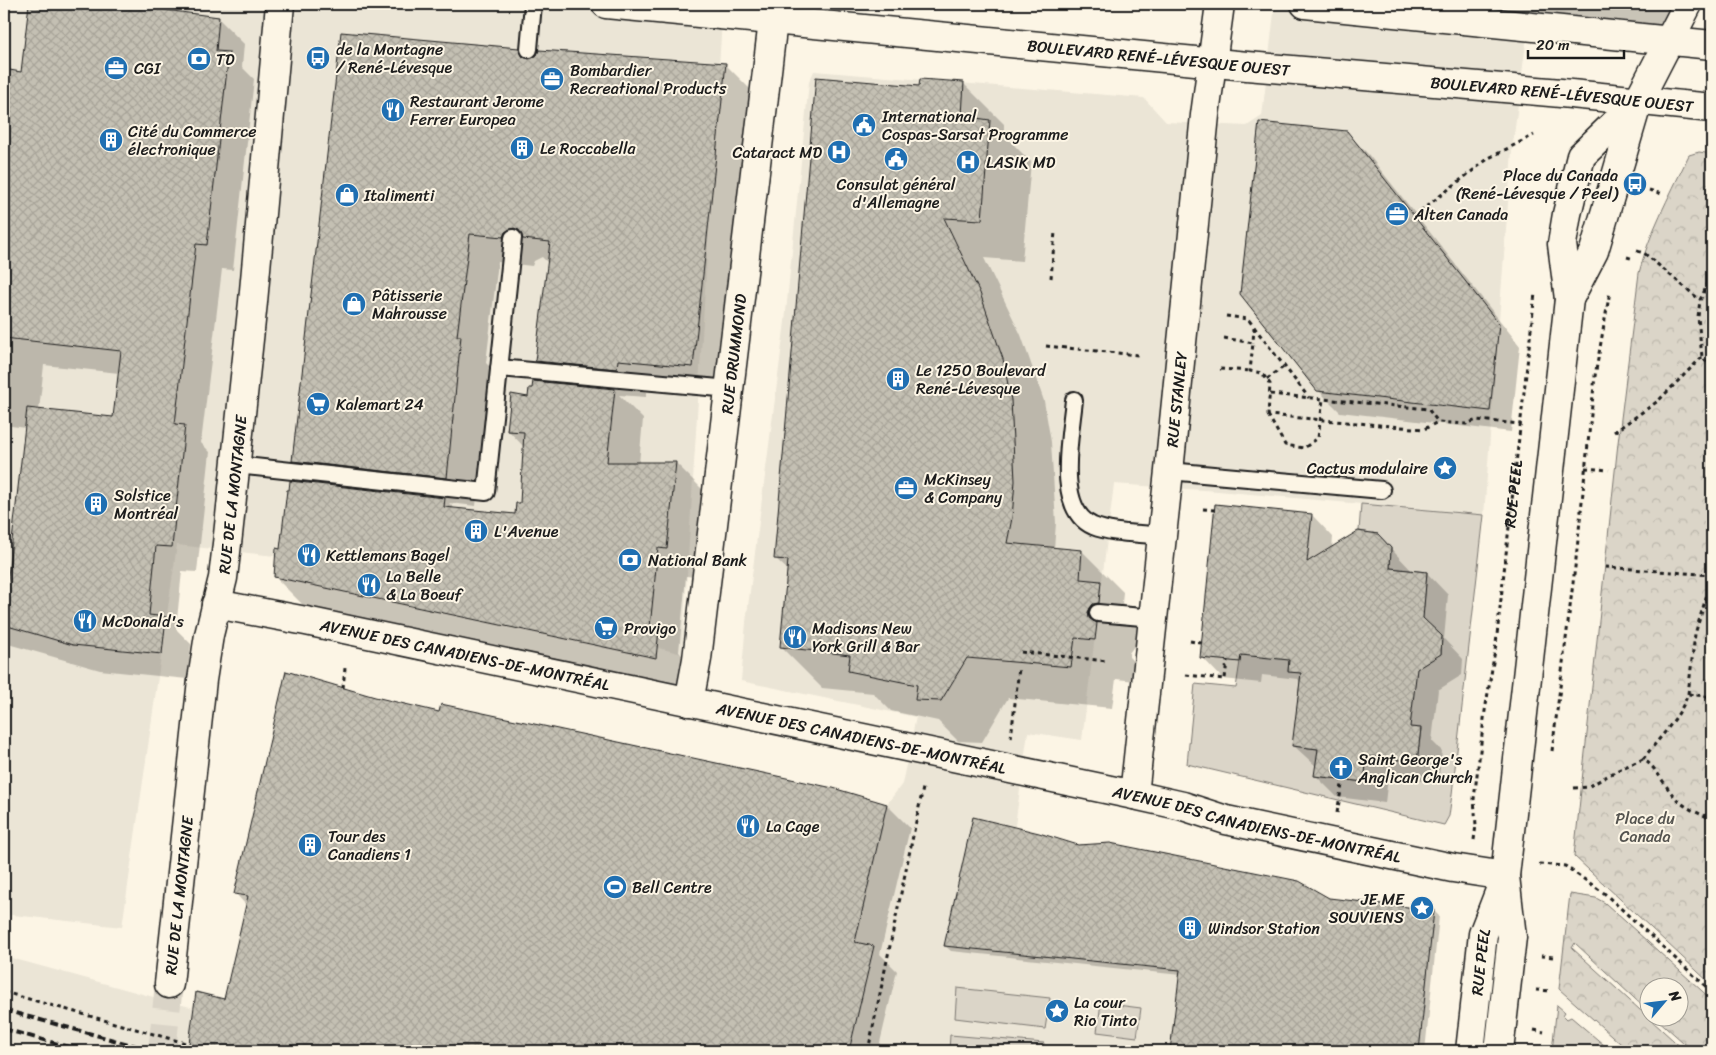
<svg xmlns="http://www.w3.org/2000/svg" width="1716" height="1055" font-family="Sriracha,sans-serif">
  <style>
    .built { fill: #ebe5d6 }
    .green { fill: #dbd5c8; stroke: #7c7872 }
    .park { fill: url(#park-crowns); stroke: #7c7872 }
    .shadow { fill: #0003; fill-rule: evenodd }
    .building { fill: url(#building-cross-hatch); stroke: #1c1c1c }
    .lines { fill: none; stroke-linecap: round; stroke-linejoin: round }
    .secondary-tunnel { stroke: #dad4c7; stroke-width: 28; stroke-dasharray: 28 14; stroke-linecap: butt }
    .lane-casing { stroke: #1c1c1c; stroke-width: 20 }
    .street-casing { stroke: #1c1c1c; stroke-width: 31 }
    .secondary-casing { stroke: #1c1c1c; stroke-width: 31 }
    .path { stroke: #1c1c1c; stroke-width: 3; stroke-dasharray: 4 4; stroke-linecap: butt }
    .lane { stroke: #fcf5e5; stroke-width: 16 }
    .street { stroke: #fcf5e5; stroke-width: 28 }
    .secondary { stroke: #fcf5e5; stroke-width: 28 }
    .rail { stroke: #1c1c1c; stroke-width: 4; stroke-dasharray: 8 4; stroke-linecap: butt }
    .labels { text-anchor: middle; stroke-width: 4; stroke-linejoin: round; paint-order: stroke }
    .poi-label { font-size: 16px; fill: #1c1c1c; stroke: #fcf5e5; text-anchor: start }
    .street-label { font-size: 16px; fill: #1c1c1c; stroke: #fcf5e5 }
    .park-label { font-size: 16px; fill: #555450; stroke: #fcf5e5 }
  </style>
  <defs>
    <pattern id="park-crowns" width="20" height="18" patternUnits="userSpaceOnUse" patternTransform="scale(1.25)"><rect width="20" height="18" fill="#dbd5c8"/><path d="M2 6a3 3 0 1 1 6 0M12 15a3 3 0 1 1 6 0" fill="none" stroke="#bbb6ab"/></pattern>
    <pattern id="building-cross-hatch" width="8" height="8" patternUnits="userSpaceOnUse" patternTransform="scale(1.25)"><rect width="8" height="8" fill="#c4c0b3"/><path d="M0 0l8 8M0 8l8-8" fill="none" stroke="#a8a499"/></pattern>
  </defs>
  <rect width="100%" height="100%" fill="#fcf5e5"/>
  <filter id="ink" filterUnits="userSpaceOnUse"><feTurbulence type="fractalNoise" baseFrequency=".02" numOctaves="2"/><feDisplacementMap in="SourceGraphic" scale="10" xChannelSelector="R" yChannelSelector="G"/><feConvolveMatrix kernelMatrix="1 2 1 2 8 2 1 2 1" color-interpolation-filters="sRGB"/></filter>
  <g filter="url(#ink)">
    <!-- built -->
    <g class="built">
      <path d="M4,4H723L682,654L320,561L177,545L122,927L4,914Z"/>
      <path d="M1275,4H1531L1512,151L1484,515L1218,491L1114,484L1082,740L1028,732L1014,833L1426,919L1413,1051H849L874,947L855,942L887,804L902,784L916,717L741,681L746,622L785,322L809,82L814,71L1144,98L1166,122L1247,126L1262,116Z"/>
      <path d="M4,956L219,1015L319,1039L317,1051H4Z"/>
    </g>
    <!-- green -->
    <g class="green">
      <path d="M1361,504L1484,515L1452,794L1449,816L1444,825L1187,764L1195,684L1236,688L1241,655L1290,650L1288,671L1301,673L1293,746L1318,749L1315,776L1364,782L1367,756L1417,762L1421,729L1394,725L1417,664L1441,654L1442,636L1429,624H1422L1427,572L1390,568L1391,548L1378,534L1359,531Z"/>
      <path d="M957,988L1050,998L1045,1029L955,1018Z"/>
      <path d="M1101,1003L1141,1008L1137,1037L1097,1032Z"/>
      <path d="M1557,1005L1565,1012L1563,1015L1567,1019L1571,1017L1611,1051H1552Z"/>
      <path d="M950,1035L1044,1043L1043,1051H949Z"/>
    </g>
    <!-- park -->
    <g class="park">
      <path d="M1699,152L1712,154V985L1574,856L1618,443L1639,273C1649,233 1669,197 1687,159L1689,155Z"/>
      <path d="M1570,894L1596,898L1605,903L1712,1000V1051H1693L1656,1018H1678V988H1648V1011L1575,943L1572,948L1685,1051H1629L1559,989Z"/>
    </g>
    <!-- shadow -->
    <g class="shadow">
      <path d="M30,4H110L218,18L244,44L242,67L254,79L233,270L222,269L201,443L210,452L197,572L182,571L176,629L191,644L187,679L100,670L8,644L4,640V595H8L26,428L4,425V71L22,73ZM44,365L119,373L114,419L39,410Z"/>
      <path d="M1347,4H1672L1669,33Z"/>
      <path d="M518,49L529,60L725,64L754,93L721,395L646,388V397L619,395L643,419L639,464L676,463L705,492L696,577L686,576L679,652L687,660L684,686L304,606L275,577L281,550L318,485L294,461ZM542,257L548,263L537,361L561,385L529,398L508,430L524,447L521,505L516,516L455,509L449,503L476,506L490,367L486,363L498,262L532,266L534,261Z"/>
      <path d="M963,83L1004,124V135L1031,162L1022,261L984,258L1021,335L1044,401L1051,442L1056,523L1054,549L1082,551L1123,592L1122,604L1141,624L1139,644L1135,645L1129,653V657L1137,665L1136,681L1116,679L1112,708L1008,698L982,742L958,741L938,721L891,711L873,693L822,688L781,647L789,571L775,558L921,87Z"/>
      <path d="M1346,132L1368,154L1520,346L1511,432L1340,412L1318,390Z"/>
      <path d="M1312,515L1333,537L1332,549L1378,535L1413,572L1427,573L1448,595L1444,639L1463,659L1462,675L1438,690L1432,741L1442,751L1438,783L1388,777L1385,803L1337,797L1316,776L1317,767L1294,746L1301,683L1298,679L1262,675L1261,683L1223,679L1202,657Z"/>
      <path d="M374,698L440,713L887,805L910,828L880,954L897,971L878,1051H190L197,993L224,1001L247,906L235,893Z"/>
      <path d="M1078,846L1329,899L1434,911L1439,916L1425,1051H1171L1181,975L951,951L945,946Z"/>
    </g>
    <!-- building -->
    <g class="building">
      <path d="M29,4H119L219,17L216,51L229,52L207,245L196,244L175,424L185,425L172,547L156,546L149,615L166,617L162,654L73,645L4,625V593L6,594L27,408L113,417L121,351L4,338V69L21,72Z"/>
      <path d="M341,32L519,48L523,57L529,59L537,55L539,50L726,63L693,367L618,360L617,369L535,361L550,242L523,239L519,230L514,228L505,232L503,237L470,234L457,336H461L447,478L292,461Z"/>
      <path d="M816,77L919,86L920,79L964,82L962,116L990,120L982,220L944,218L980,293L1003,359L1011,400L1015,481L1012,518L1007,543L1082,550L1080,579L1101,581L1099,603L1093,604L1088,612L1089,618L1097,623L1095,640L1075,638L1071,667L967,658L941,701L915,700L917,685L848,671L850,655L780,647L788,560L774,559Z"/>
      <path d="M1259,122L1347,131L1499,324L1490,411L1317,391L1240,294Z"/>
      <path d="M533,381L615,389L607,462H676L667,549L658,548L650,627L659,630L656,658L274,577L276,548L280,549L287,490H289L290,481L445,498L444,507L515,514L516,503H520L524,432L507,431L511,394L528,397L529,388H532Z"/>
      <path d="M1215,504L1312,514L1307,562L1358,531L1378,534L1391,548L1390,568L1427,572L1423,618L1442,636L1441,654L1417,669L1410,727L1421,728L1417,762L1367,756L1364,782L1314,776L1318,749L1292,746L1301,673L1288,672L1289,660L1241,655L1240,662L1200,658Z"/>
      <path d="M286,671L375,697L439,712L441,704L833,788L887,804L855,942L874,946L849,1051H188L196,992L224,999L248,896L234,894Z"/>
      <path d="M973,817L1039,833L1078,845L1110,843L1299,881L1329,898L1434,910L1419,1051H1170L1180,970L944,946Z"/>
    </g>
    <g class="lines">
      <!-- secondary-tunnel -->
      <path class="secondary-tunnel" d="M162,1051L169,984"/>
      <!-- lane casing -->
      <g class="lane-casing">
        <g id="lane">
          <path d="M529,49L533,4"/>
          <path d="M499,368L730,389"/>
          <path d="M1074,400C1071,433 1054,509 1093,526C1113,534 1139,533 1162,536"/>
          <path d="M236,465L486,492L513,238"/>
          <path d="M1169,471L1382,490"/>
          <path d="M1098,613L1153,618"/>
        </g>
      </g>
      <!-- street casing -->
      <g class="street-casing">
        <g id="street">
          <path id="s2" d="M216,604L306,621L1134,795L1183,806L1226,820L1453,868L1505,876"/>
          <path id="s3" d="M689,702L697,659L775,4"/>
          <path id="s4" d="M1134,795L1169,471L1205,115L1220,4"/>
        </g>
      </g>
      <!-- secondary casing -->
      <g class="secondary-casing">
        <g id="secondary">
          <path id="s5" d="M606,4L1247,66L1561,93L1712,108"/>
          <path d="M1305,4L1712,45"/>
          <path d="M1569,299L1594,251L1638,101L1688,4"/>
          <path id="s6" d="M169,984L202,680L209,635L223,578L228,535L253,302L280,4"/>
          <path id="s7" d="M1470,1051L1483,934L1504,880"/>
          <path d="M1499,1051L1512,937L1505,876L1569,299L1562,244L1567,214L1581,156L1638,101"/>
        </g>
      </g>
      <!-- path -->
      <g class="path">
        <path d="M1649,190L1662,194"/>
        <path d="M1414,216L1489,158L1534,135"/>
        <path d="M1637,251L1644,253L1700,300"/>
        <path d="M1627,257L1634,259"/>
        <path d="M1712,275L1700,300L1698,317L1702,357L1712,368"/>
        <path d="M1051,278L1055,232"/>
        <path d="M1226,316L1248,319L1254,327L1253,343"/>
        <path d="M1254,327L1309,398"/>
        <path d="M1224,338L1253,343L1250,371L1262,373L1270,384L1268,415L1424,429L1438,422L1466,424L1477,420L1521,424"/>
        <path d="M1046,346L1138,355"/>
        <path d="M1220,369L1250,371"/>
        <path d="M1267,379L1285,366"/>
        <path d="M1270,394L1428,409L1438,422"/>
        <path d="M1268,415L1285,445L1304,448L1318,438L1323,399"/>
        <path d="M1614,432L1658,401L1702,357"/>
        <path d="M1585,468L1609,470"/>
        <path d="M1203,509L1215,510"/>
        <path d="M1605,567L1712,575"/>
        <path d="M1190,641L1201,643"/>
        <path d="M1021,652L1107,661"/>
        <path d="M1186,675L1225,679L1227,660"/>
        <path d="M343,688L345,668"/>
        <path d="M1688,694L1695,634L1712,578"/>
        <path d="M1011,738L1019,668"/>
        <path d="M1552,751L1576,559L1595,376L1610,291"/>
        <path d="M1643,759C1659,738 1679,719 1688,694L1712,697"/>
        <path d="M1574,788L1588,787L1618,770L1643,759C1657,768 1662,782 1673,795C1682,807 1698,813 1712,819"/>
        <path d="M1337,813L1343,779"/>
        <path id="s1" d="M1474,840L1476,825L1474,799L1485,711L1496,644L1535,293"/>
        <path d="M1539,864L1565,866L1604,893L1712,992"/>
        <path d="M1541,956L1554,957"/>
        <path d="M1536,990L1550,991"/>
        <path d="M4,992L189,1044"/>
        <path d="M1534,1030L1544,1032"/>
        <path d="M4,1049L12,1051"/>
        <path d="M868,1051L923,788"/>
      </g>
      <!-- lane -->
      <use href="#lane" class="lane"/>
      <!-- street -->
      <use href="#street" class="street"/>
      <!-- secondary -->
      <use href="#secondary" class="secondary"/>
      <!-- rail -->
      <g class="rail">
        <path d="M4,1010L154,1051"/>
        <path d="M4,1029L83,1051"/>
      </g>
    </g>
  </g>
  <!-- icons -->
  <defs>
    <g id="bus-disc" transform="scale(1.25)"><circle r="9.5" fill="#1f6fb2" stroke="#fcf5e5"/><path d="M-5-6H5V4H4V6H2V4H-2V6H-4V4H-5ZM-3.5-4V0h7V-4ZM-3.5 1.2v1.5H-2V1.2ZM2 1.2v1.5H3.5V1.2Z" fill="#fff"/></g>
    <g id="bank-disc" transform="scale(1.25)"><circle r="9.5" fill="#1f6fb2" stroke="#fcf5e5"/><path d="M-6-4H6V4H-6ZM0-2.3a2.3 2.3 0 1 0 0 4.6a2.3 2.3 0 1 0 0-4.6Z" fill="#fff"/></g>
    <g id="office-disc" transform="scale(1.25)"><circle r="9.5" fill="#1f6fb2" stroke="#fcf5e5"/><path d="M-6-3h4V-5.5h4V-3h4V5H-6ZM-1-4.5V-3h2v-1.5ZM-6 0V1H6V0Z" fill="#fff"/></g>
    <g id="restaurant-disc" transform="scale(1.25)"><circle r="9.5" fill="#1f6fb2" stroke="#fcf5e5"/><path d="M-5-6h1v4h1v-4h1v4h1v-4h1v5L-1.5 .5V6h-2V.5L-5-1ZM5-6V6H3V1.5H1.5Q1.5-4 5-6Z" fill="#fff"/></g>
    <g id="civic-disc" transform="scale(1.25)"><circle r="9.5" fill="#1f6fb2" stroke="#fcf5e5"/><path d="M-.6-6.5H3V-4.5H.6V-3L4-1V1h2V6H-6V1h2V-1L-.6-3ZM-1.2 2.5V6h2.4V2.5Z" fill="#fff"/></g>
    <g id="building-disc" transform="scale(1.25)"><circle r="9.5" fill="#1f6fb2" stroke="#fcf5e5"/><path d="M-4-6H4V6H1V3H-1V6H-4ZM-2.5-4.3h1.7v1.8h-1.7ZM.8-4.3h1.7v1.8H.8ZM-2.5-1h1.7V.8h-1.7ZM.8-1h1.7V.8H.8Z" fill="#fff"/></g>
    <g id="hospital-disc" transform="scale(1.25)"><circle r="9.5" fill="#1f6fb2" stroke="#fcf5e5"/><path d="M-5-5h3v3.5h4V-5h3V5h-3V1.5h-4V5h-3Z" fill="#fff"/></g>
    <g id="shop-disc" transform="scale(1.25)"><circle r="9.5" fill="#1f6fb2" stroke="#fcf5e5"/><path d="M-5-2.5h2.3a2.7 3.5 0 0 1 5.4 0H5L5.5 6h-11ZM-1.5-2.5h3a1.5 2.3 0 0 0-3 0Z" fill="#fff"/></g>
    <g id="supermarket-disc" transform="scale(1.25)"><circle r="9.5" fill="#1f6fb2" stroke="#fcf5e5"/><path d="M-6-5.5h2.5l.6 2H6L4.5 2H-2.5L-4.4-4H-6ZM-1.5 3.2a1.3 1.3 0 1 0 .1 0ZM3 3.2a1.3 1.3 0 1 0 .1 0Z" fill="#fff"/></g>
    <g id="sight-disc" transform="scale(1.25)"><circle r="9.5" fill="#1f6fb2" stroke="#fcf5e5"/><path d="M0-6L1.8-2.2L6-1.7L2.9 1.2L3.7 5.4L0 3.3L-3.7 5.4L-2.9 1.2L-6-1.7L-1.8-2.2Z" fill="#fff"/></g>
    <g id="church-disc" transform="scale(1.25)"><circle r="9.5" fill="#1f6fb2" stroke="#fcf5e5"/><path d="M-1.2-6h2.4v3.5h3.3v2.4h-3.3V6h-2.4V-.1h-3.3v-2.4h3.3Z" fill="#fff"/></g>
    <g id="stadium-disc" transform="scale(1.25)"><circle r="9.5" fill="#1f6fb2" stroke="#fcf5e5"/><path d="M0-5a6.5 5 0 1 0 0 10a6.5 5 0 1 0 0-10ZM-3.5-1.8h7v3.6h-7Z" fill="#fff"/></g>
  </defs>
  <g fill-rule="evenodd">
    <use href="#bus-disc" x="318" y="58"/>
    <use href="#bank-disc" x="199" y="59"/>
    <use href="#office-disc" x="116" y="68"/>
    <use href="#office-disc" x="552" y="79"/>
    <use href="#restaurant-disc" x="393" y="110"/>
    <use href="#civic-disc" x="864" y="125"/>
    <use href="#building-disc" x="111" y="140"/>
    <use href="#building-disc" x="522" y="148"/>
    <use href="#hospital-disc" x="839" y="152"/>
    <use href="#civic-disc" x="896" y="159"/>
    <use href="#hospital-disc" x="968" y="162"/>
    <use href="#bus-disc" x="1635" y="184"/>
    <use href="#shop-disc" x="347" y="195"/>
    <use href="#office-disc" x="1397" y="214"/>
    <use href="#shop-disc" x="354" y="304"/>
    <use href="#building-disc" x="898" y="379"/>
    <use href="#supermarket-disc" x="318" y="404"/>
    <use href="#sight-disc" x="1445" y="468"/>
    <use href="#office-disc" x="906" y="488"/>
    <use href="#building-disc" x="96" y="504"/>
    <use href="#building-disc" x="476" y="531"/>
    <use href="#restaurant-disc" x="309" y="555"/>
    <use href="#bank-disc" x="630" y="560"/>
    <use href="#restaurant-disc" x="369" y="585"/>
    <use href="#restaurant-disc" x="85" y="621"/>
    <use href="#supermarket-disc" x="606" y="628"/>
    <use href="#restaurant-disc" x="795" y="637"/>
    <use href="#church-disc" x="1341" y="768"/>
    <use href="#restaurant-disc" x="748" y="826"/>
    <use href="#building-disc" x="310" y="845"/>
    <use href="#stadium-disc" x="615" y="887"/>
    <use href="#sight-disc" x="1422" y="908"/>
    <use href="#building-disc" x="1190" y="928"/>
    <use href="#sight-disc" x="1057" y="1011"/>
  </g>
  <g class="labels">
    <!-- poi labels -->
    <g class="poi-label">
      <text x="336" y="55">de la Montagne<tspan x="336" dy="18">/ René-Lévesque</tspan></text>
      <text x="216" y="65">TD</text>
      <text x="134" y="74">CGI</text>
      <text x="570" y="76">Bombardier<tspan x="570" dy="18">Recreational Products</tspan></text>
      <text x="410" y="107">Restaurant Jerome<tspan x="410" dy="18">Ferrer Europea</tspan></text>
      <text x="882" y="122">International<tspan x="882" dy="18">Cospas-Sarsat Programme</tspan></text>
      <text x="128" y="137">Cité du Commerce<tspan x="128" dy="18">électronique</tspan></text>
      <text x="540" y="154">Le Roccabella</text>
      <text x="822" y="158" text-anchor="end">Cataract MD</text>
      <text x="986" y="168">LASIK MD</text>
      <text x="1618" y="181" text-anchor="end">Place du Canada<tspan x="1618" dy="18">(René-Lévesque / Peel)</tspan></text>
      <text x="896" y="190" text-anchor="middle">Consulat général<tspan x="896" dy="18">d'Allemagne</tspan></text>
      <text x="364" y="201">Italimenti</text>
      <text x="1414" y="220">Alten Canada</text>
      <text x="372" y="301">Pâtisserie<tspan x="372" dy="18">Mahrousse</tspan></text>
      <text x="916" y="376">Le 1250 Boulevard<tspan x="916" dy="18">René-Lévesque</tspan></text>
      <text x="336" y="410">Kalemart 24</text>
      <text x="1428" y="474" text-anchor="end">Cactus modulaire</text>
      <text x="924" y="485">McKinsey<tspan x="924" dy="18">&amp; Company</tspan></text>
      <text x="114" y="501">Solstice<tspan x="114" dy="18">Montréal</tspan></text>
      <text x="494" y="537">L'Avenue</text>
      <text x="326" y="561">Kettlemans Bagel</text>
      <text x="648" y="566">National Bank</text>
      <text x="386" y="582">La Belle<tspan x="386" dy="18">&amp; La Boeuf</tspan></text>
      <text x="102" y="627">McDonald's</text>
      <text x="624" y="634">Provigo</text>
      <text x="812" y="634">Madisons New<tspan x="812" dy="18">York Grill &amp; Bar</tspan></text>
      <text x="1358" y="765">Saint George's<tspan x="1358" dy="18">Anglican Church</tspan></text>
      <text x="766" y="832">La Cage</text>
      <text x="328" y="842">Tour des<tspan x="328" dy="18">Canadiens 1</tspan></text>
      <text x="632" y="893">Bell Centre</text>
      <text x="1404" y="905" text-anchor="end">JE ME<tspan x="1404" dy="18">SOUVIENS</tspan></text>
      <text x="1208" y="934">Windsor Station</text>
      <text x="1074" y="1008">La cour<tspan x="1074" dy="18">Rio Tinto</tspan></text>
    </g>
    <!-- street labels -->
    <g class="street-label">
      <text dy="6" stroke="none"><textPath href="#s5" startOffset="555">BOULEVARD RENÉ-LÉVESQUE OUEST</textPath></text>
      <text dy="6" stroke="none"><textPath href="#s5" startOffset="960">BOULEVARD RENÉ-LÉVESQUE OUEST</textPath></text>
      <text dy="6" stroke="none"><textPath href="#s3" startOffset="351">RUE DRUMMOND</textPath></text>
      <text dy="6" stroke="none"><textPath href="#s4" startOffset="398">RUE STANLEY</textPath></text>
      <text dy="6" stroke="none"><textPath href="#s1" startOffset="349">RUE PEEL</textPath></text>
      <text dy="6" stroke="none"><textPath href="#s6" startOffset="494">RUE DE LA MONTAGNE</textPath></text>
      <text dy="6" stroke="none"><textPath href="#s2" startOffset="254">AVENUE DES CANADIENS-DE-MONTRÉAL</textPath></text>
      <text dy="6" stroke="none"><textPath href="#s2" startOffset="659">AVENUE DES CANADIENS-DE-MONTRÉAL</textPath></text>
      <text dy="6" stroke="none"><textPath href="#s2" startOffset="1064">AVENUE DES CANADIENS-DE-MONTRÉAL</textPath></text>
      <text dy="6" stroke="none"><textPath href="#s6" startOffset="89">RUE DE LA MONTAGNE</textPath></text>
      <text dy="6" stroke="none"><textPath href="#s7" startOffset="90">RUE PEEL</textPath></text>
    </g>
    <!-- park labels -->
    <g class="park-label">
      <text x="1645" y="824">Place du<tspan x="1645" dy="18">Canada</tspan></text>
    </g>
  </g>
  <!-- margin -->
  <rect width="1716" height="1055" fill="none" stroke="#fcf5e5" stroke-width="20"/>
  <rect x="10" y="10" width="1696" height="1035" fill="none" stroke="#1c1c1c" stroke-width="2" filter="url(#ink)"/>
  <!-- north arrow -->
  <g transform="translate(1664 1002) rotate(62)"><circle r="24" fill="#fcf5e5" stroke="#a29e95"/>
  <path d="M0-4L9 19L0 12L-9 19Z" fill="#1f6fb2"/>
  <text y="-8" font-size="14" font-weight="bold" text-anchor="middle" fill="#1c1c1c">N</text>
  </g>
  <!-- scale -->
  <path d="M1528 50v8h96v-8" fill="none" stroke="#1c1c1c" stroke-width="2.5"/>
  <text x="1536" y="50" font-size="15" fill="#1c1c1c" stroke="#fcf5e5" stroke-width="4" paint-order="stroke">20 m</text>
</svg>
